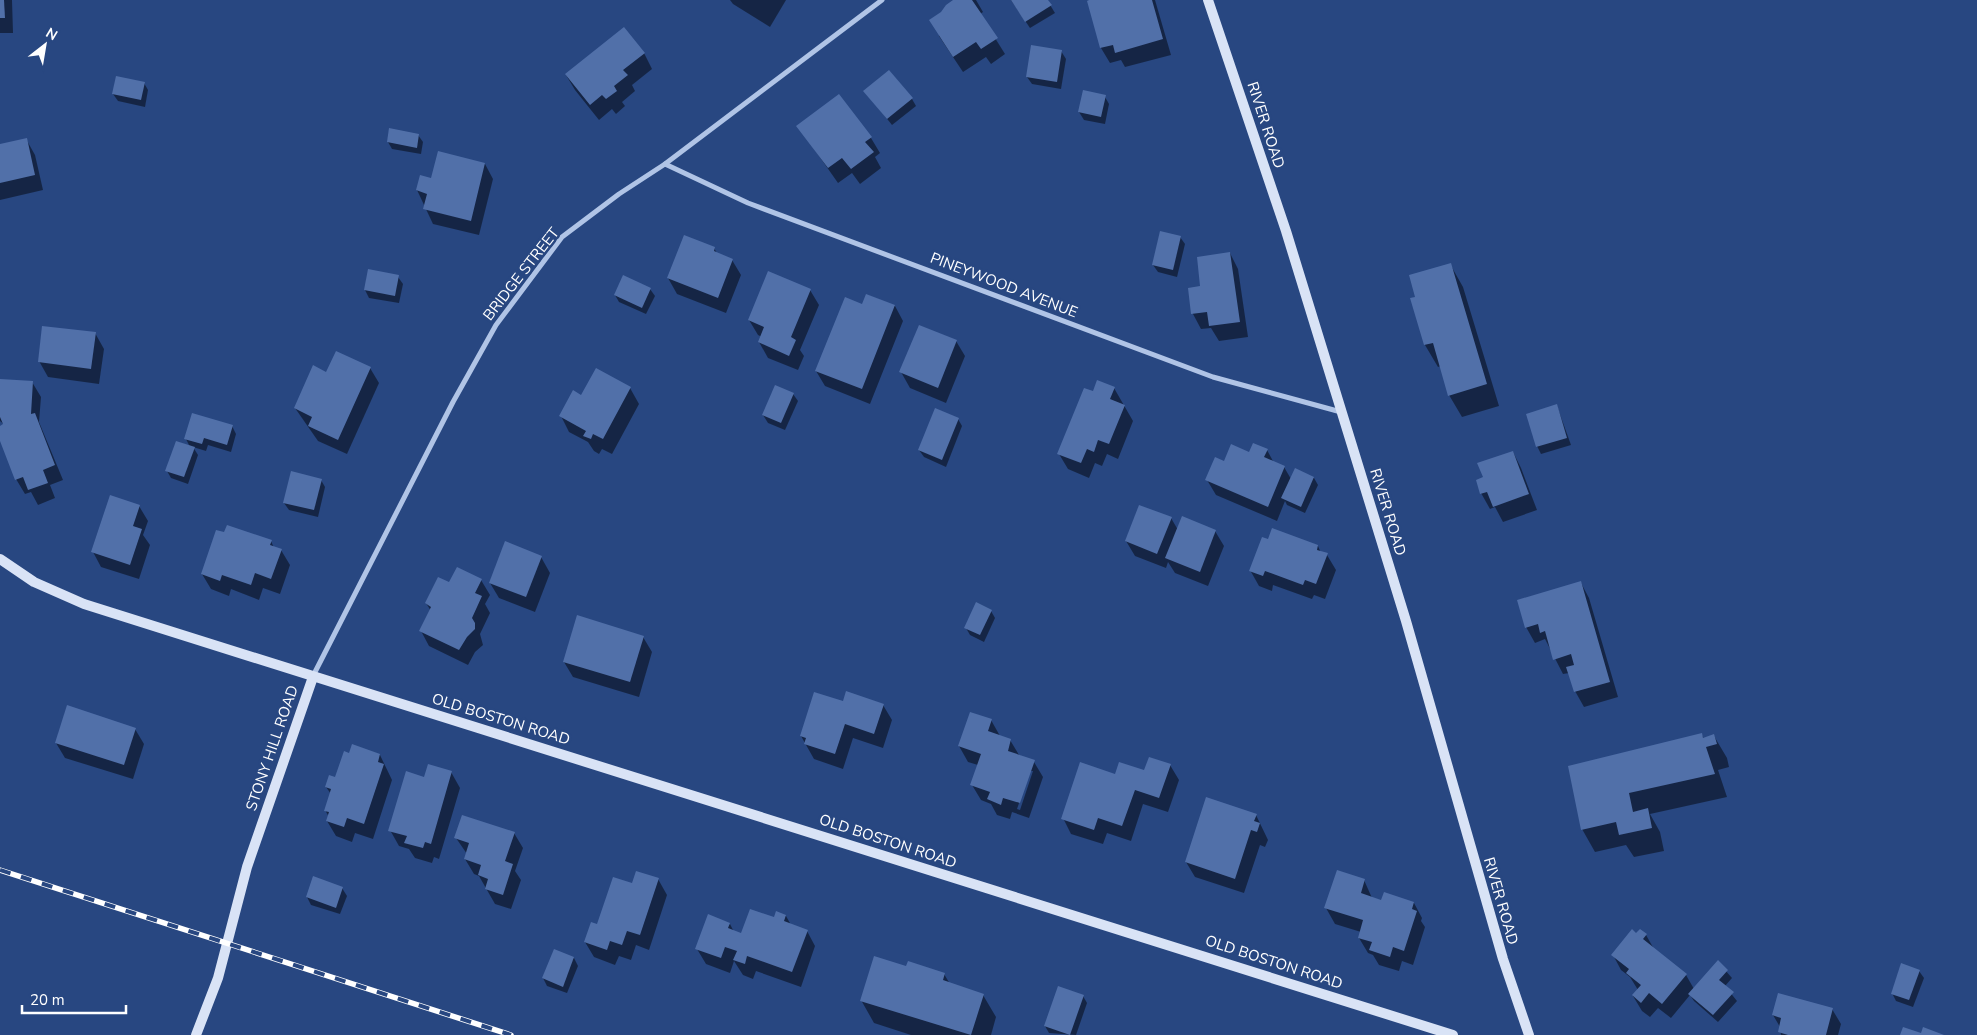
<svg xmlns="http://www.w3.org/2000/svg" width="1977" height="1035" font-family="'Nunito Sans',sans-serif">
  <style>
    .shadow { fill: #0007; fill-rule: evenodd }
    .building { fill: #5170a9 }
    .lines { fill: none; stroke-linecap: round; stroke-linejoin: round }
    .street { stroke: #b0c4e6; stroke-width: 5 }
    .secondary { stroke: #d9e3f6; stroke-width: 10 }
    .rail-casing { stroke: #fff; stroke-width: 5.5 }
    .rail { stroke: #284781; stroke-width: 4; stroke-dasharray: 11; stroke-linecap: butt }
    .labels { text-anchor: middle; stroke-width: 5; stroke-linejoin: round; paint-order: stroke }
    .street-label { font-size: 15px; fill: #fff; stroke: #284781 }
  </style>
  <rect width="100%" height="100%" fill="#284781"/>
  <!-- shadow -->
  <g class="shadow">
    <path d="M0,0H12L13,33H0Z"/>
    <path d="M730,0H786L770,27L733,4Z"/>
    <path d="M955,0H976L983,12L980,14L1005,54L991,64L986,57L963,72L939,36L942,13Z"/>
    <path d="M1011,0H1047L1055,13L1030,28Z"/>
    <path d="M1094,0H1155L1171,55L1125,67L1121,60L1110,63L1101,48L1088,1Z"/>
    <path d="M1061,51L1066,59L1061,89L1032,84L1027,77Z"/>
    <path d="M644,53L652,69L632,85L635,91L622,102L625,106L616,114L612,109L599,120L575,90L566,75Z"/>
    <path d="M144,83L148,90L145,107L118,101L113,94Z"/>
    <path d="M865,91L912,99L916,106L892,125Z"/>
    <path d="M1105,97L1109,104L1105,124L1084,120L1079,112Z"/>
    <path d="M798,126L871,138L880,153L875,157L881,168L860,184L852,173L838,183Z"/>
    <path d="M418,135L423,142L421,154L392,149L388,142Z"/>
    <path d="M26,139L35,155L43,190L0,200V145Z"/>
    <path d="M485,164L493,179L479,235L433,224L417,190L432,179Z"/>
    <path d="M1180,237L1185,244L1177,277L1158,272L1153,265Z"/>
    <path d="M714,248L718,255L732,260L741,275L726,313L677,294L668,278Z"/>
    <path d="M1230,253L1238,269L1248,337L1219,341L1211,328L1201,329L1193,314L1189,289L1202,287Z"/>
    <path d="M1450,264L1463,287L1499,406L1462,417L1449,395L1441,366L1438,367L1425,345L1412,299L1416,297Z"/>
    <path d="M398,277L403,284L399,303L369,298L365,290Z"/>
    <path d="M650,289L655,296L646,314L619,302L615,295Z"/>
    <path d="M810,290L819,305L800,350L804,356L798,370L768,358L759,342L762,337L758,335L749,320Z"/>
    <path d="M867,295L895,306L903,321L870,404L825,386L816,371L863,305Z"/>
    <path d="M95,333L104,349L99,384L48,377L39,361Z"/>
    <path d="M956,341L965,356L946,403L910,388L901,372Z"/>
    <path d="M370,368L379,383L347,454L318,441L295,408L327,373Z"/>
    <path d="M597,370L630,388L639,404L612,454L602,449L599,454L594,451L588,442L569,432L561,416L582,397Z"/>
    <path d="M0,380L32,382L41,397L39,422L63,480L50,485L55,498L38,505L31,492L25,494L16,479L0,437V427L5,425L0,421Z"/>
    <path d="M1114,388L1133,421L1118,459L1107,454L1102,466L1095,463L1089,478L1068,469L1059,454L1093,392Z"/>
    <path d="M793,394L798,401L785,430L768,423L763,415Z"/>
    <path d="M1557,406L1571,445L1541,454L1537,446Z"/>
    <path d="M958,419L962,426L946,467L924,457L919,450Z"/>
    <path d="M232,426L236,434L231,452L208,445L206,451L193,447L198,455L188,484L171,478L167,471L190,447L186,439Z"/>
    <path d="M1267,450L1274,463L1284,467L1291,479L1314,478L1318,485L1305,513L1287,505L1285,501L1277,521L1216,495L1207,480L1224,463Z"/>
    <path d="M1513,452L1521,468L1537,510L1503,522L1495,507L1490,509L1481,493L1484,478Z"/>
    <path d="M321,480L325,487L318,517L289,510L284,503Z"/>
    <path d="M139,506L148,521L143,535L150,545L139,579L101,567L93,552Z"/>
    <path d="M1171,518L1178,530L1215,531L1224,546L1208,586L1175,573L1168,562L1166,568L1135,556L1126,541Z"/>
    <path d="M271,541L274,548L281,550L290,565L280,594L263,588L259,600L231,589L229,596L211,589L202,574Z"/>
    <path d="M1318,546L1321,553L1327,555L1336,570L1325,599L1314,595L1312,599L1273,585L1272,591L1259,586L1250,570Z"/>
    <path d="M541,557L550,573L535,612L499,598L490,583Z"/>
    <path d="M481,580L490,595L485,604L490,613L480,634L483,645L475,652L468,665L429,646L421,631L431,611L426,603L449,584Z"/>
    <path d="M1581,583L1589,598L1618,697L1584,707L1575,691L1569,673L1563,674L1545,639L1535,643L1526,627Z"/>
    <path d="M991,611L995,618L984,642L970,635L966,628Z"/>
    <path d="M643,637L652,652L639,697L573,677L564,662Z"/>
    <path d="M844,703L883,705L892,720L883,748L853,738L843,769L814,759L801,736Z"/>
    <path d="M991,720L1000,736L1010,740L1019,755L1034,762L1043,777L1029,818L1012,812L1010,819L997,815L991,804L981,800L972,785L978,765L968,762L959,746ZM1030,771H1033L1020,810L1017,809Z"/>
    <path d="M135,729L144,744L133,779L65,758L56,743Z"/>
    <path d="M1701,734L1704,739L1714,736L1727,758L1729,767L1718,770L1727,797L1650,814L1660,832L1664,851L1634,857L1626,845L1595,852L1582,829Z"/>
    <path d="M350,754L380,755L392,780L373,839L355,833L352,842L336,836L327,821L329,817L325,810L331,794L326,787L336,778Z"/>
    <path d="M1170,765L1179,780L1168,812L1143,804L1131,841L1107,833L1103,844L1071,834L1063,818L1116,776Z"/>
    <path d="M451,772L460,788L439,859L434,857L432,863L415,858L409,849L399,846L390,830L425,779Z"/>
    <path d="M1256,815L1268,840L1265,847L1260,845L1244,893L1195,877L1186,862Z"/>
    <path d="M514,833L523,848L515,871L521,880L511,909L495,904L479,876L474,874L465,859L467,854L456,838Z"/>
    <path d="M658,879L667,895L649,950L636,945L631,960L619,956L615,965L594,957L585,942L597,925Z"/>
    <path d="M1364,880L1372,898L1382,901L1414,903L1422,918L1421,921L1425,927L1413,965L1402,961L1399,971L1379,965L1373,955L1368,953L1359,938L1361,932L1335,924L1326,908Z"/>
    <path d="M342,888L347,896L340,914L311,905L307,897Z"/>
    <path d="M777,913L786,916L791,925L807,931L815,946L801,987L756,971L753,979L743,975L734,961L730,973L706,964L697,949L730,924L734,932L742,935L774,919Z"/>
    <path d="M1637,935H1646L1654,949L1686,975L1694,989L1718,962L1732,978L1725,986L1737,1001L1718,1022L1694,1001L1690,995L1671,1018L1658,1008L1650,1017L1642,1011L1633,996L1638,990L1630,977L1621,970L1613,955Z"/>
    <path d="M574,958L578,966L567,993L547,986L543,978Z"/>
    <path d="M907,967L944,974L950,984L983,995L996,1017L991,1035H911L874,1023L861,1000Z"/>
    <path d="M1919,971L1924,978L1913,1007L1896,1001L1892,993Z"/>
    <path d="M1083,996L1087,1003L1076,1035L1049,1033L1045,1026Z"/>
    <path d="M1832,1009L1841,1024L1838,1035H1781L1780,1027L1773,1015Z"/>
  </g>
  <!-- building -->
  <g class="building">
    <path d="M0,0H4L5,18H0Z"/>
    <path d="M953,0H972L998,38L981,49L976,42L953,57L929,20L941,12L946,5Z"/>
    <path d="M1011,0H1048L1052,5L1025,22Z"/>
    <path d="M1089,0H1152L1163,39L1115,53L1113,45L1100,48L1087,1Z"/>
    <path d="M624,27L645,53L623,70L628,75L614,86L617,91L606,99L602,95L590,105L565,74Z"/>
    <path d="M1031,45L1062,50L1057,82L1026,77Z"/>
    <path d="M889,70L913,98L887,119L863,91Z"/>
    <path d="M116,76L145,82L141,100L112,94Z"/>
    <path d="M1083,90L1106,95L1101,117L1078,112Z"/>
    <path d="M839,94L872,137L865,142L874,152L851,169L842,158L828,168L796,126Z"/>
    <path d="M389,128L419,134L417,148L387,142Z"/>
    <path d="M27,138L35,175L0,183V144Z"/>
    <path d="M438,151L485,163L471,221L423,209L427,194L416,190L420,175L431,178Z"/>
    <path d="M1160,231L1181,236L1173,270L1152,265Z"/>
    <path d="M684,235L715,247L714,251L733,259L718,298L667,278Z"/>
    <path d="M1230,252L1240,322L1209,326L1207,312L1191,314L1188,288L1200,286L1197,257Z"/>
    <path d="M1451,263L1487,384L1448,396L1433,343L1424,345L1410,298L1415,297L1409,275Z"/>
    <path d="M368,269L399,275L395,296L364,290Z"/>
    <path d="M768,271L811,289L791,337L796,340L789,356L758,342L764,327L748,320Z"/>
    <path d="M623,275L651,288L642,308L614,295Z"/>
    <path d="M866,294L895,305L862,389L815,371L845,297L862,304Z"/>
    <path d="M919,325L957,340L938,388L899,372Z"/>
    <path d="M42,326L96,332L91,369L38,362Z"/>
    <path d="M336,351L371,367L338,440L308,426L312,417L294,408L313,365L326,372Z"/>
    <path d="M596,368L631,387L603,439L593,434L591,439L583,436L586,431L559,416L573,390L581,395Z"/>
    <path d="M0,379L33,381L31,414L35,413L55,465L43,470L48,483L28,490L23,477L15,480L0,441V426L3,424L0,417Z"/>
    <path d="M1097,380L1115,387L1110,399L1125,405L1109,444L1098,440L1094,452L1087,449L1081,463L1057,454L1084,388L1093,391Z"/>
    <path d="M775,385L794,393L781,423L762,415Z"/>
    <path d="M1557,404L1567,438L1536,447L1526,414Z"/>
    <path d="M935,408L959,418L942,460L918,450Z"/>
    <path d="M192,413L233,425L227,445L204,438L202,444L184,439Z"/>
    <path d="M176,441L195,447L184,477L165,471Z"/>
    <path d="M1253,443L1268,449L1264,457L1285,466L1268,507L1205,480L1215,457L1224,461L1231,444L1249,452Z"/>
    <path d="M1513,451L1529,494L1493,507L1487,492L1480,494L1476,480L1483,477L1477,463Z"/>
    <path d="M1295,468L1314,477L1301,507L1281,498Z"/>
    <path d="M291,471L322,479L314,510L283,503Z"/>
    <path d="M110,495L140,505L133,526L142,529L130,565L91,552Z"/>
    <path d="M1139,505L1172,517L1157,554L1125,541Z"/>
    <path d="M1182,516L1216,530L1200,572L1165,558Z"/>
    <path d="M227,525L272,540L270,545L282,549L271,579L255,573L251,585L222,575L220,581L201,574L216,530L224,532Z"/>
    <path d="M1272,528L1318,545L1317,550L1328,553L1316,584L1305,580L1303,585L1265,571L1263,576L1249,571L1262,537L1268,539Z"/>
    <path d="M505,541L542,556L526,597L489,583Z"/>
    <path d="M457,567L482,579L475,593L482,596L472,618L475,623V629L467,637L459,650L419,631L431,607L425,603L438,577L449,582Z"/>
    <path d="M1581,581L1610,682L1574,692L1566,667L1574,665L1571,654L1553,660L1545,631L1540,633L1538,624L1525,628L1517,600Z"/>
    <path d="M976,602L992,610L980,635L964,628Z"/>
    <path d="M577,615L644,636L630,682L563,662Z"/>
    <path d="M846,691L884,704L874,734L845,724L835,754L804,744L806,738L800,736L814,692L843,701Z"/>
    <path d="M67,705L136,728L124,765L55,743Z"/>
    <path d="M970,712L992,719L988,731L1011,739L1008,751L1035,760L1020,803L1003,798L1001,805L987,799L990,792L970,785L981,754L958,746Z"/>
    <path d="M1702,733L1703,738L1714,734L1717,744L1706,747L1715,774L1629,793L1633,812L1648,808L1652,828L1619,835L1616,822L1581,830L1568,766Z"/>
    <path d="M352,744L380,754L378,762L384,764L364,824L347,818L344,827L326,821L329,812L324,811L331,789L325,787L329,775L335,777L344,751L349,753Z"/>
    <path d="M1149,757L1171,764L1159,798L1135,790L1122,826L1098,818L1094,830L1061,819L1080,762L1115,774L1119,762L1144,770Z"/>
    <path d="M428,764L452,771L431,844L425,842L423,848L404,843L407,836L388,831L406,771L424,777Z"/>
    <path d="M1206,797L1257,814L1254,821L1260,823L1257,832L1251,830L1235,879L1185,862Z"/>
    <path d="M462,815L515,832L505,861L513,864L503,895L485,889L488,879L478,875L481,865L464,859L469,843L454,838Z"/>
    <path d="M1337,870L1365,879L1361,893L1381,900L1384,892L1414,902L1412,909L1417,911L1404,951L1393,947L1390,957L1369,950L1372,942L1358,938L1363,920L1324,908Z"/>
    <path d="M636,871L659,878L640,935L627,931L622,945L610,941L607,950L584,942L591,922L597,924L613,877L632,883Z"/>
    <path d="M313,876L343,887L336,908L306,897Z"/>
    <path d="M750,909L774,917L776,911L786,915L784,921L808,930L792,972L747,956L745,964L733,960L737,951L725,947L721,958L695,949L708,914L730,923L728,928L741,933Z"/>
    <path d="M1632,929L1636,933L1640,929L1647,934L1643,939L1687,974L1662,1004L1649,993L1641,1003L1632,995L1641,985L1626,973L1629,969L1611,955Z"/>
    <path d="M554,949L574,957L563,987L542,978Z"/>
    <path d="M874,956L906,966L908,961L945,973L943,980L984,994L971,1035L860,1001Z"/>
    <path d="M1718,960L1728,970L1719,980L1734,992L1713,1015L1688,994Z"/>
    <path d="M1901,963L1920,970L1909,1000L1891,994Z"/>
    <path d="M1058,986L1084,995L1070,1035L1044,1026Z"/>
    <path d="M1778,993L1833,1008L1826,1035H1788L1778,1032L1781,1018L1772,1015Z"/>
    <path d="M1903,1027L1921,1033L1923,1027L1944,1035H1900Z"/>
  </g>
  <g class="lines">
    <!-- street -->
    <g class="street">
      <path d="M665,164L748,203L1213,377L1341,412"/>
      <path d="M313,676L453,402L496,325L562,237L619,194L665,164L882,0"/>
    </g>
    <!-- secondary -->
    <g class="secondary">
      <path d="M1208,0L1286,231L1406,621L1503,959L1529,1035"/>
      <path d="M0,559L34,582L84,604L1453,1035"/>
      <path d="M196,1035L218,978L247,867L313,677"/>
    </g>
    <!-- rail casing -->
    <g class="rail-casing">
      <path id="rail" d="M0,870L511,1035"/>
    </g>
    <!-- rail -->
    <use href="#rail" class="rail"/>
  </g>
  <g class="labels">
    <!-- street labels -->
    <g class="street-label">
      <text transform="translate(1266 125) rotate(72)" y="5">RIVER ROAD</text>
      <text transform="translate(521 274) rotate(-52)" y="5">BRIDGE STREET</text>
      <text transform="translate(1004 285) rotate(21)" y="5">PINEYWOOD AVENUE</text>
      <text transform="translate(1388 512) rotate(73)" y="5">RIVER ROAD</text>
      <text transform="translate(501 719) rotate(17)" y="5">OLD BOSTON ROAD</text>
      <text transform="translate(272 748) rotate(-71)" y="5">STONY HILL ROAD</text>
      <text transform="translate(888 841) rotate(18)" y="5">OLD BOSTON ROAD</text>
      <text transform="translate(1501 901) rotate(74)" y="5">RIVER ROAD</text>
      <text transform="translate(1274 962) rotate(18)" y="5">OLD BOSTON ROAD</text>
    </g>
  </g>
  <!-- north arrow -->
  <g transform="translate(45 45) rotate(31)" stroke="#284781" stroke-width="4" paint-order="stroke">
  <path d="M0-4L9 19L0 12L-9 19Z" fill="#ffffff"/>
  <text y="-8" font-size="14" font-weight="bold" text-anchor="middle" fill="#ffffff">N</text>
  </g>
  <!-- scale -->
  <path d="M22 1005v8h104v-8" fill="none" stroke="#ffffff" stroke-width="2.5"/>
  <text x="30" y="1005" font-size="15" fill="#ffffff" stroke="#284781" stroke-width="4" paint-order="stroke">20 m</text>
</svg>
